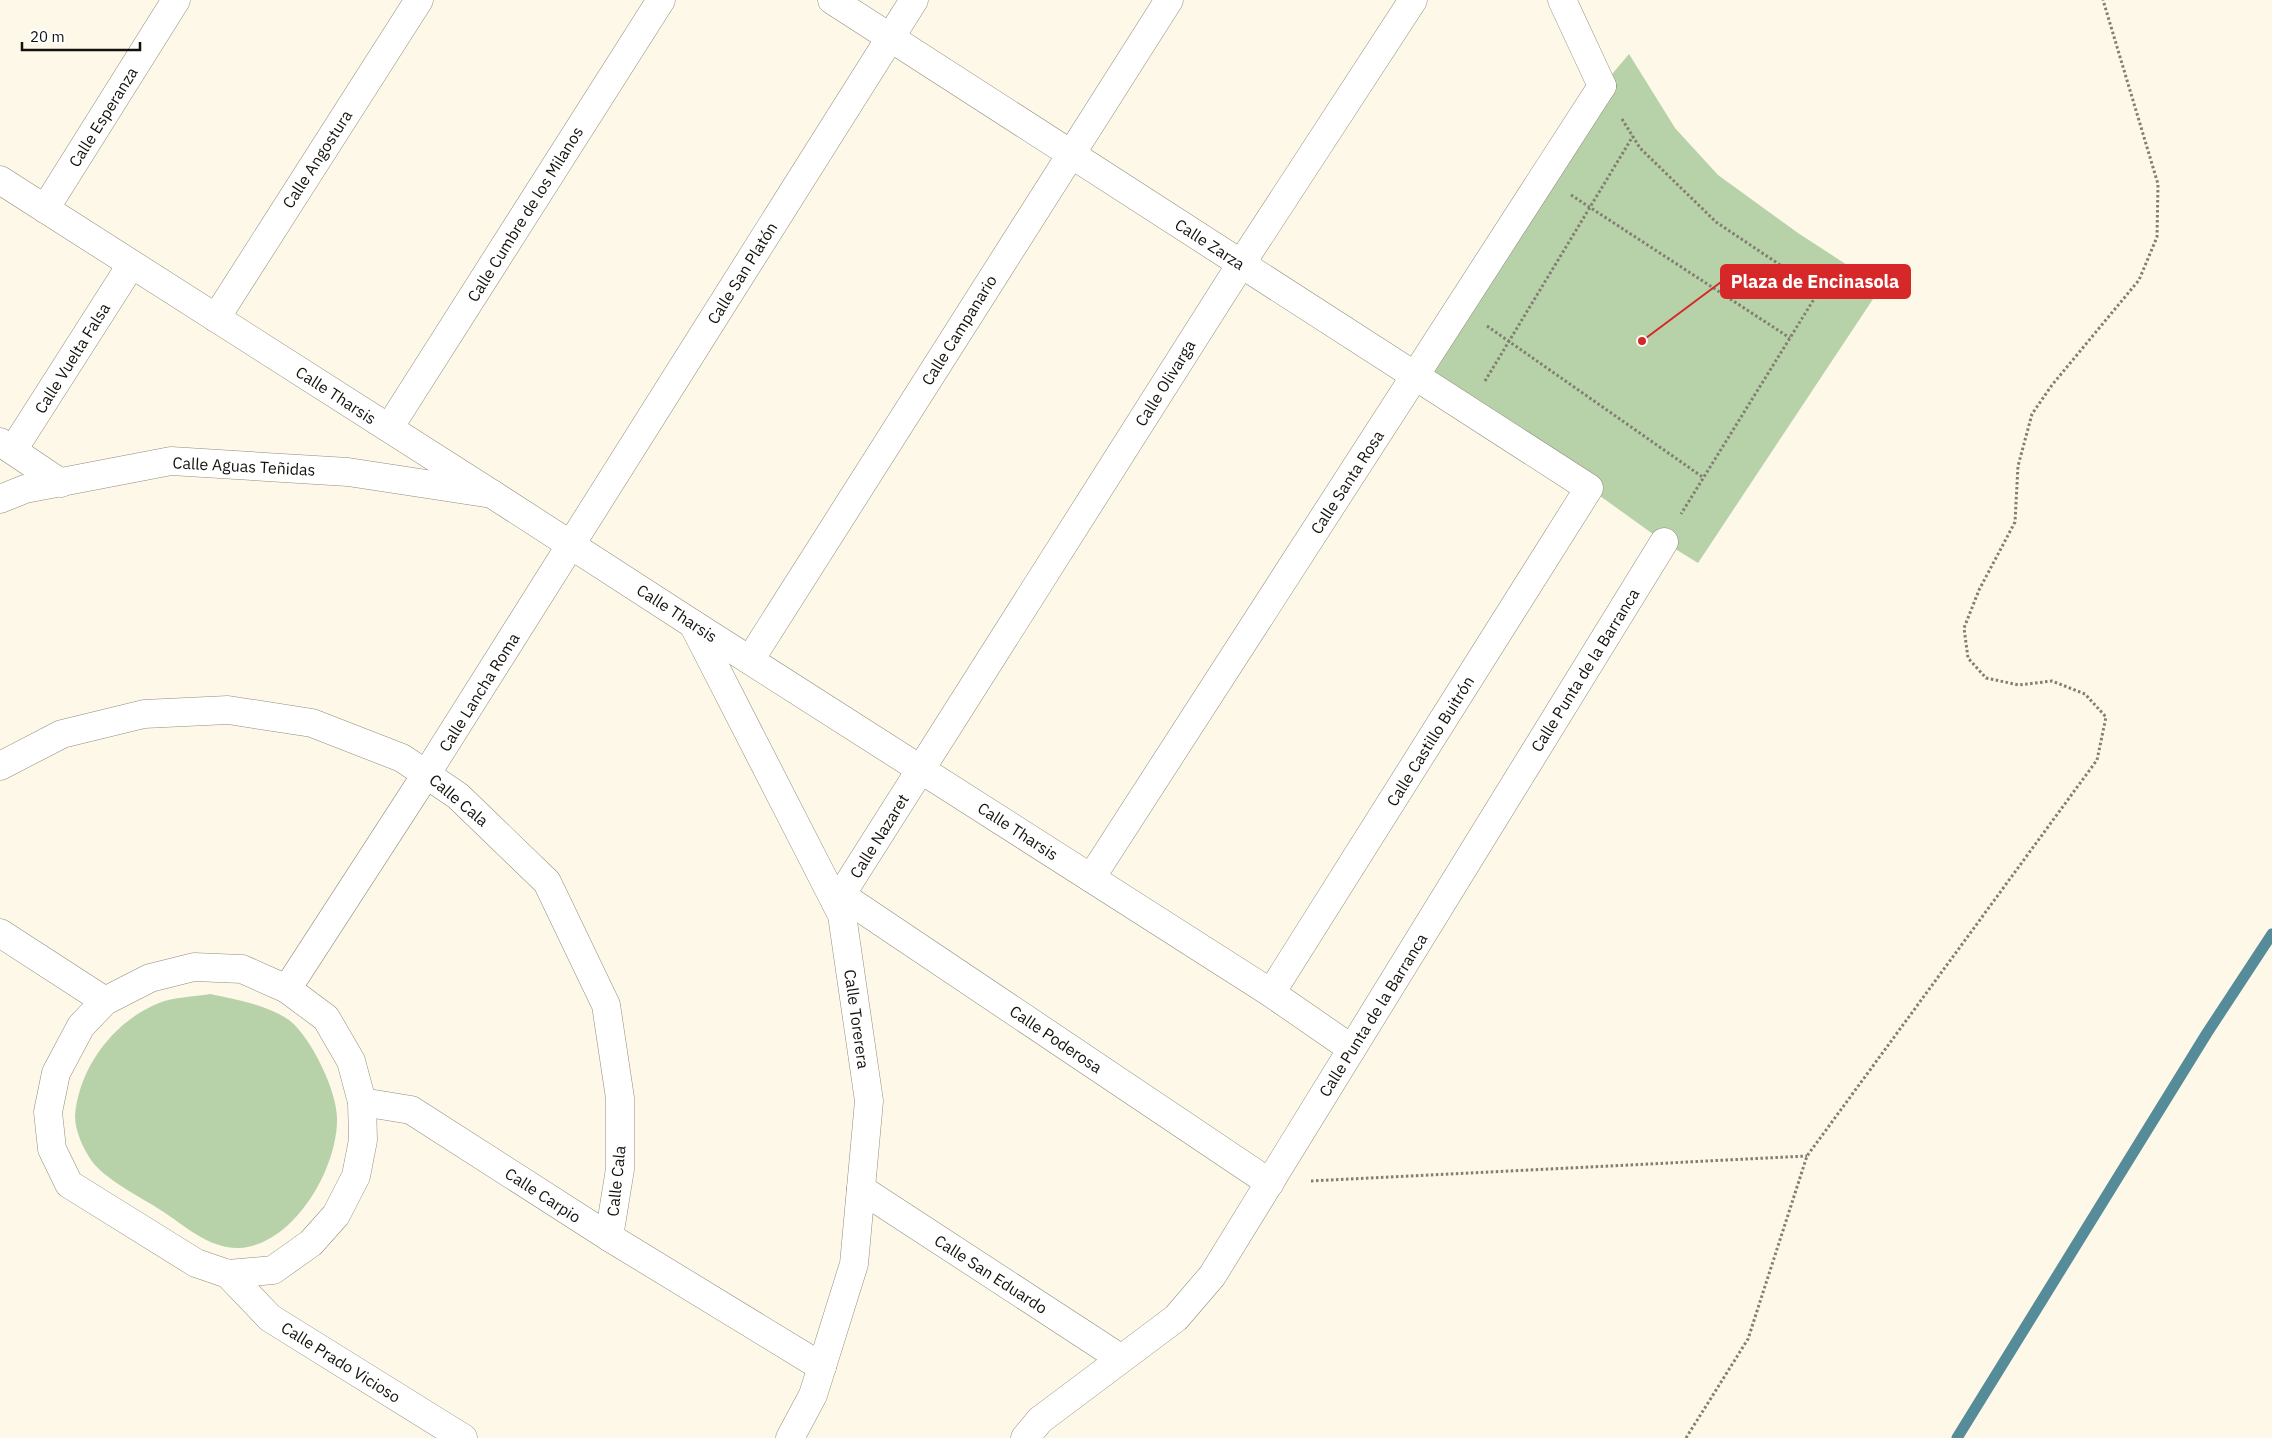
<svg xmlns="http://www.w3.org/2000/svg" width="2272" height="1438" font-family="'IBM Plex Sans',sans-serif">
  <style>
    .green { fill: #b7d2a8 }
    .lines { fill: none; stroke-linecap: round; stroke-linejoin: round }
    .stream { stroke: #568c99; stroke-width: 11 }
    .pedestrian-casing { stroke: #918c7d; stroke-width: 29 }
    .minor-casing { stroke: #918c7d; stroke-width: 29 }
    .tertiary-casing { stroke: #918c7d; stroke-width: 29 }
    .path { stroke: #827e74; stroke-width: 3; stroke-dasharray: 2.5 2.5; stroke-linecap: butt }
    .pedestrian { stroke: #fff; stroke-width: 28 }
    .minor { stroke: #fff; stroke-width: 28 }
    .tertiary { stroke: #fff; stroke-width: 28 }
    .labels { text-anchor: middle; stroke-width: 5; stroke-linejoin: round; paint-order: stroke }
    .street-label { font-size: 16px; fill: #13110c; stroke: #fff }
    .leader { fill: none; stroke: #d62828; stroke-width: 2 }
    .callout-dot { fill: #d62828; stroke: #fff; stroke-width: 2 }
    .callout { fill: #d62828; stroke: #d62828; stroke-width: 2 }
    .callout-label { font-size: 18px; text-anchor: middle; font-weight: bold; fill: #fff }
  </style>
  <rect width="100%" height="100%" fill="#fef8e8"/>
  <!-- green -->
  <g class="green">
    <path d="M1629,54L1675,128L1718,175L1798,233L1881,287L1698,563L1664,542L1589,488L1416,376L1602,86Z"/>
    <path d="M210,994C235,999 267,1005 289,1020C311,1037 337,1091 337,1118C338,1168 294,1245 239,1248C210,1249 185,1226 162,1211C141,1197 105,1180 91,1160C83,1148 75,1131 75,1116C79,1067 114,1021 159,1003C173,997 194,997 210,994Z"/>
  </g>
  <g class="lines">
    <!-- stream -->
    <path class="stream" d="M1957,1438L2207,1033L2272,934"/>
    <!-- pedestrian casing -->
    <g class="pedestrian-casing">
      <g id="pedestrian">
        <path d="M1562,0L1602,86"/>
        <path d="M841,895L1270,1183"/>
        <path d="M287,989L427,773"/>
        <path d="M861,1189L1120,1358"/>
        <path d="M1025,1438L1040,1420L1176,1318L1212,1276L1664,542"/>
      </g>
    </g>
    <!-- minor casing -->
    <g class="minor-casing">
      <g id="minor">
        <path d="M832,0L1589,488L1271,993"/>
        <path d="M0,180L492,494"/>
        <path d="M45,209L176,0"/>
        <path d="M216,318L419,0"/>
        <path d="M389,428L661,0"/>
        <path d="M0,442L61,483"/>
        <path d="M13,450L131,265"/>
        <path d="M693,624L1271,993L1352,1049"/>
        <path d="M750,660L1169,0"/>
        <path d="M0,766L62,734L144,714L228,710L312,723L402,758L458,796L547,882L606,1005L620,1098V1169L609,1237"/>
        <path d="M427,773L914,0"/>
        <path d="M1091,878L1602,86"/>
        <path d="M836,903L1241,264L1413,0"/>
        <path d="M0,933L105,1001"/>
        <path d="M362,1102L411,1110L609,1237L822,1367"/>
        <path d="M228,1274L273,1270L311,1243L336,1215L356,1176L363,1140L362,1102L351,1061L326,1018L287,989L242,969L194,967L150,978L105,1001L81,1026L56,1073L48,1112L52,1149L69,1184L196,1263L228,1274L270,1318L463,1438"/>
      </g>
    </g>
    <!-- tertiary casing -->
    <g class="tertiary-casing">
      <path id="tertiary" d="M0,499L25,489L171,461L348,472L492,494L693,624L842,915L869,1101L854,1264L813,1395L790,1438"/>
    </g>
    <!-- path -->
    <g class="path">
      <path d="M1622,119L1640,148L1716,222L1819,291L1681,514"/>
      <path d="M1571,195L1790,338"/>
      <path d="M1487,326L1704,478"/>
      <path d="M1485,381L1633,136"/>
      <path d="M1311,1181L1807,1156"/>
      <path d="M1686,1438L1748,1339L1807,1156L2097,760L2106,717L2085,694L2052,681L2019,685L1986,678L1968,658L1964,628L1979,590L2015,522L2018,466L2032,414L2052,385L2139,280L2157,237L2158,184L2103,0"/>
    </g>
    <!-- pedestrian -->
    <use href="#pedestrian" class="pedestrian"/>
    <!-- minor -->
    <use href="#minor" class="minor"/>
    <!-- tertiary -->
    <use href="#tertiary" class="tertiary"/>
  </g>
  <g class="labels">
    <!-- street labels -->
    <g class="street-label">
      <text transform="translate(103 117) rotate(-58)" y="6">Calle Esperanza</text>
      <text transform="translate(317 159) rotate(-57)" y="6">Calle Angostura</text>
      <text transform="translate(525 214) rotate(-58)" y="6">Calle Cumbre de los Milanos</text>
      <text transform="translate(1210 244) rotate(33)" y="6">Calle Zarza</text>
      <text transform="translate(742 273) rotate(-58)" y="6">Calle San Platón</text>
      <text transform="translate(959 330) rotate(-58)" y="6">Calle Campanario</text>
      <text transform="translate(72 358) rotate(-58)" y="6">Calle Vuelta Falsa</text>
      <text transform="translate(1165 383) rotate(-58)" y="6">Calle Olivarga</text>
      <text transform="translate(336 395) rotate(33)" y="6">Calle Tharsis</text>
      <text transform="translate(244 466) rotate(3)" y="6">Calle Aguas Teñidas</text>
      <text transform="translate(1347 482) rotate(-57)" y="6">Calle Santa Rosa</text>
      <text transform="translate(677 613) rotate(33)" y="6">Calle Tharsis</text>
      <text transform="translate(1585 670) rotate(-58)" y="6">Calle Punta de la Barranca</text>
      <text transform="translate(479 692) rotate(-58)" y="6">Calle Lancha Roma</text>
      <text transform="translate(1430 741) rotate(-58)" y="6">Calle Castillo Buitrón</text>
      <text transform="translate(459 800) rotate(40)" y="6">Calle Cala</text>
      <text transform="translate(1018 831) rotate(33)" y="6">Calle Tharsis</text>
      <text transform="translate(879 836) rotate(-58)" y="6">Calle Nazaret</text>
      <text transform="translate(1373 1015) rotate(-58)" y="6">Calle Punta de la Barranca</text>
      <text transform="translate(857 1019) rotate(82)" y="6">Calle Torerera</text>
      <text transform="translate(1056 1039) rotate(34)" y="6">Calle Poderosa</text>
      <text transform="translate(616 1181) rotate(-84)" y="6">Calle Cala</text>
      <text transform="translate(543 1195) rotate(33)" y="6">Calle Carpio</text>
      <text transform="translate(991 1274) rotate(33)" y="6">Calle San Eduardo</text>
      <text transform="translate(341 1362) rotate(32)" y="6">Calle Prado Vicioso</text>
    </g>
  </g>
  <!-- callouts -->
  <path class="leader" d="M1642 341L1721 282"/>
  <circle class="callout-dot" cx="1642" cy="341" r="5"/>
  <rect class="callout" x="1721" y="265" width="189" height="33" rx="5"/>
  <g class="callout-label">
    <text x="1815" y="288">Plaza de Encinasola</text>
  </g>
  <!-- scale -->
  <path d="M22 42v8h118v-8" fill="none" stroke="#13110c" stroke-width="2.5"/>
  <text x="30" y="42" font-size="15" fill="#13110c" stroke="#ffffff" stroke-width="4" paint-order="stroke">20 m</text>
</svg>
